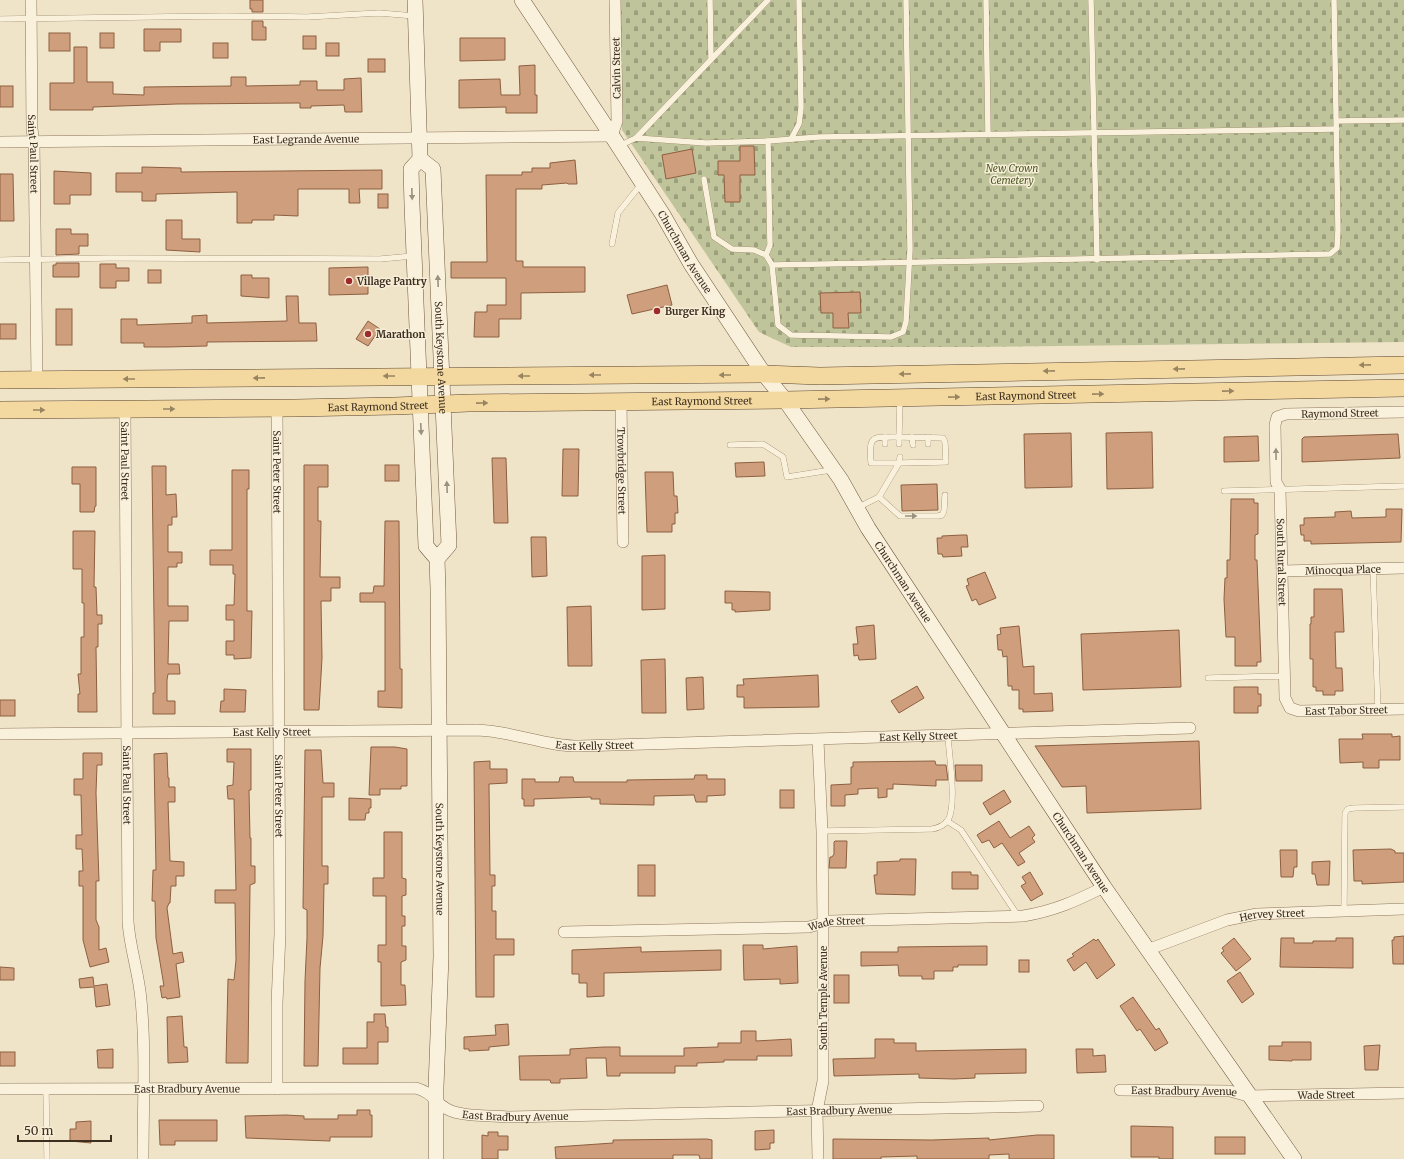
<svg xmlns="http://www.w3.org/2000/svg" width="1404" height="1159" font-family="Merriweather,serif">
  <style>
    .cemetery { fill: url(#cemetery-stones) }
    .building { fill: #cf9f7d; stroke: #8d5f41 }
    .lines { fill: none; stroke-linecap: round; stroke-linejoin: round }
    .lane-casing { stroke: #8d765c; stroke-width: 6 }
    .street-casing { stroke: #8d765c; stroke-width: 12 }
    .secondary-casing { stroke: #6f573f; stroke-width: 16 }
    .primary-casing { stroke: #5b4430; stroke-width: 18 }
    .lane { stroke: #faf1dc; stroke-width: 5.5 }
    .street { stroke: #faf1dc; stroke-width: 11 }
    .secondary { stroke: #faf1dc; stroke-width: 15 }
    .primary { stroke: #f3d9a0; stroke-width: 17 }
    .oneway { fill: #9c907e }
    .oneway2 { fill: #988460 }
    .poi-dot { fill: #9e2a2b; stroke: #f7eed8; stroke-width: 1.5 }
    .labels { text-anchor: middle; stroke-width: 3; stroke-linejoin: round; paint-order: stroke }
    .street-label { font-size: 10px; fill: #3d2e20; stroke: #f7eed8 }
    .park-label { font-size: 10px; font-style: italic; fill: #4d5a26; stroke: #f7eed8 }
    .poi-label { font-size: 10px; font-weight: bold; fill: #3d2e20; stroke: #f7eed8; text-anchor: start }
  </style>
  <defs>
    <pattern id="cemetery-stones" width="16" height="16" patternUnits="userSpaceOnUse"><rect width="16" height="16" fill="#bfc49a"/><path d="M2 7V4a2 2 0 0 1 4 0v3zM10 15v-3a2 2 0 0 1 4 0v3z" fill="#9ca07d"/></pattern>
  </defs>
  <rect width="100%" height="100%" fill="#f0e4c8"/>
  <!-- cemetery -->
  <path class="cemetery" d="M621,0H1404V342L963,347H791L759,332L622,130Z"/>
  <!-- building -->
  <g class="building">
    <path d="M250,0H263V12H252V9H250Z"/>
    <path d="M252,21H263V27H266V40H252Z"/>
    <path d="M144,29H181V42H160V51H144Z"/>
    <rect x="49" y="33" width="21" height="18"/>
    <rect x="100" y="33" width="14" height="15"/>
    <rect x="303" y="36" width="13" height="13"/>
    <path d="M460,38H505V60L460,61Z"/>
    <rect x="213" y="43" width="15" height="15"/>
    <rect x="326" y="43" width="13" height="13"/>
    <path d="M74,47H87V82H113V94L144,95V87L231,86V77H246V86L300,85V81H317V90H344V79L361,78L362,112H345L344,105L311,106V108H300V103L177,104L93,107V110H50V83H74Z"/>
    <rect x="368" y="59" width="17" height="13"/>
    <path d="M535,65V95H537V113H506V107L459,108V80L500,79L501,95H520L519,66Z"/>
    <rect x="0" y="86" width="13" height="21"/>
    <path d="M740,146H754L755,175H740V202H725L724,175H718V161H740Z"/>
    <path d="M692,149L696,173L666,179L662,155Z"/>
    <path d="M575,160L577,184H568L567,183L542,185V189H516V261H523V267H585V292L521,293V319H499V337H474L475,312H487V305H506V278H451V262H487L486,175H522V172H532V168H550V163Z"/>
    <path d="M142,167L181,168V172L382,170V189H359L360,203H349V189H298V216L274,215V220H252V223H237V192L156,194V201H142V192H116V173H142Z"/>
    <path d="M54,171L91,173V195H70V204H54Z"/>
    <path d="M0,174H13L14,221H0Z"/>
    <rect x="378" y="194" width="10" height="14"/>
    <path d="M166,220H182V239H200V252L166,250Z"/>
    <path d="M56,229H71V234H88V246H79V254L56,255Z"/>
    <path d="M56,263H79V277H53V265H56Z"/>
    <path d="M100,264H116V268H129V281H116V288H100Z"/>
    <path d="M368,267V294L329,295V268Z"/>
    <rect x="148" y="270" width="13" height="13"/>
    <path d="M241,275H252V278H269V298L241,296Z"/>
    <path d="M667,285L672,305L632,314L627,295Z"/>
    <path d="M860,292L861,313H848L849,328H833V313H821L820,293Z"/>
    <path d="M286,296H298L299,323H316L317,341L207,342V346L167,347H144V343H121V319H137V325L192,323V316L207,315V323L287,321Z"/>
    <rect x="56" y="309" width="16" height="36"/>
    <path d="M368,321L380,329L368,346L356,339Z"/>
    <rect x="0" y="324" width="16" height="15"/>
    <path d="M1152,432L1153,488L1107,489L1106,433Z"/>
    <path d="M1071,433L1072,487L1025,488L1024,434Z"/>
    <path d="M1398,434L1400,458L1302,462V439L1304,437Z"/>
    <path d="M1258,436L1259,461L1224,462V437Z"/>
    <path d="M563,449H579L578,496H562Z"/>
    <path d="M492,458H506L508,523H494Z"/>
    <path d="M764,462L765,476L736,477L735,463Z"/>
    <path d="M304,465H328V487H318V521H321L320,577H340V588H331V601H321L322,658L319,710H304Z"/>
    <rect x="385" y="465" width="14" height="16"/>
    <path d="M152,466H166V495L176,494L177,517H172V525H168V552H182V563H177V567H168V606H188V621H169L168,664H179L180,674H168L167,680V701H175V714H153V693H155Z"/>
    <path d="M72,467H96V506H95L94,512H80V484H72Z"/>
    <path d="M232,470H249V489H247V611H252L251,658L234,659V655H226V641H234V620H226V605H234L235,574H233V565H210V550H232Z"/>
    <path d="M645,472H673L674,496H677L678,513H675V524H672V532H647Z"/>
    <path d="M937,484L938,510L902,511L901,485Z"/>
    <path d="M1231,499H1254V503H1258V534L1255,535V560H1257L1261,662H1257V666H1235V637H1226L1224,599L1225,578H1227V560H1230Z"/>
    <path d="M1386,509H1402L1401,542L1311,544V541H1304V535H1301L1300,525H1304V518L1335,517V512L1351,511L1352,518L1386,517Z"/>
    <path d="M385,521H399L400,669H402V708L378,707V691H385V602H360V593H373L374,586H384Z"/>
    <path d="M73,531H95L94,587H96L97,615H102V624H98V647H96L97,712H78V694H80L78,674H81V637H84V603H82V569H73Z"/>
    <path d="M962,535H967L968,547H961L962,556L943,557L942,554H938L937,538H942V536Z"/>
    <path d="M531,537H546L547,576L532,577Z"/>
    <path d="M665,555V609L642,610V556Z"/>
    <path d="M985,572L996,598L979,605L976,599L972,601L966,586L969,585L967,579Z"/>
    <path d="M1314,589H1342L1344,632H1335L1336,668H1342L1343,691H1335V695H1323V691H1316V687H1313V659H1310V624H1311V617H1314Z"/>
    <path d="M725,591L770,592V610L735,612V610H732V603H725Z"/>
    <path d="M591,606L592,666H568L567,607Z"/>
    <path d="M874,625L876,659L859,660L858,655L854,656L853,644H858L856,627Z"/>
    <path d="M1019,626L1023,667L1034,666V694L1052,693L1053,711L1023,712V709H1019V690H1012V686H1008L1007,656L1003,657L1002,650H998L997,635L1001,634L1000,628Z"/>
    <path d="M1179,630L1181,687L1083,690L1081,634Z"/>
    <path d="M665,659L666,713H642L641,660Z"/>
    <path d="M818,675L819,707L744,708V697H737V685H744L743,679Z"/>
    <path d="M703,677L704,709L687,710L686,678Z"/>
    <path d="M917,686L924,698L899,713L891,701Z"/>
    <path d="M1234,687H1258V694H1261V706H1258V713H1234Z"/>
    <path d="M224,689L246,690L245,712H220L221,701H224Z"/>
    <rect x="0" y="700" width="15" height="16"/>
    <path d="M1362,734H1392V737L1400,736V760H1379V768H1363V762L1340,763L1339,739H1363Z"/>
    <path d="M1199,741L1201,809L1087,813L1086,786L1062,787L1035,746Z"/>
    <path d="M371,747H395L407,749V786H401V789H380V795H369Z"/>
    <path d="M227,749H251V790H249L250,838H251V866H255V883L250,885L248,1063H226L228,979L234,980L236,960L235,903H215V890H236L234,799H228L227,786L233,785L234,762H227Z"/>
    <path d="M305,750H321L323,783H334V797H322V866H328V884H324L323,936L320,968L318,1066H304L305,981L307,938V910L303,908Z"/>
    <path d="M83,753H102V765H97L96,793L99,881H96V920L99,927V950L106,948L109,962L90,967L83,940V886H79V871H83L82,849H76V835H82L81,795H74V779H83Z"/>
    <path d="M167,753L168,778H169V787H175V802H168L170,861L184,862V876H176V886H171L170,903H169L167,908L173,954L182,952L184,962L176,964L180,997L167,999L166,997L162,998L160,986H164L156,938L155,901H152L153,870H156L154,754Z"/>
    <path d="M490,761V769H507V783L489,784L490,875H495V886H492V911H496V939H514V955H494V997H476L474,762Z"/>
    <path d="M935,761L936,765H946L948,780H936V786L893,784V789H887V797L878,798V788L858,789V794L845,795V806H831V785L851,784V767H853V762Z"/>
    <path d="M955,765H982V781H956Z"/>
    <path d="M695,775H707V779H725V795L707,796V802H696L694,795L654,796V805L600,804V799H591V797L534,799V806H524V799H522V779H535V782H559L560,777H573L574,782H627V780L694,779Z"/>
    <rect x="780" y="790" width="14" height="18"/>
    <path d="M1004,790L1011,802L990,815L983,803Z"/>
    <path d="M349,798L371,799V808H369V813H366L365,820H349Z"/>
    <path d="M999,821L1010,838L1029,826L1035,835L1032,838L1035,842L1019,853L1025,862L1018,866L1002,843L994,848L989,840L982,843L977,835Z"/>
    <path d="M384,832H402V878L406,879V895L402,896V916H405V926H402V946H406V960L401,962V985H405L406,1005L381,1006V962H378V945H386V896H373V878H384Z"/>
    <path d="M835,841H847L846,868H829L830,857H832L834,854V842Z"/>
    <path d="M1391,849L1395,851V853H1404V882L1362,884V881H1354L1353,850Z"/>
    <path d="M1280,850H1297V867H1294L1293,877H1281Z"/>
    <path d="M900,859H916L915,895L876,894L874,875H877V862L900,861Z"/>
    <path d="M1330,861L1329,885H1317L1315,874H1312V862Z"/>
    <rect x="638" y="865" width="17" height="31"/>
    <path d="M952,872H971V875H978V889H952Z"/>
    <path d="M1030,872L1043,894L1031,901L1021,886L1026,883L1022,877Z"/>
    <path d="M1404,936V964H1393L1392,940H1394V937Z"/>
    <path d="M1234,938L1251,959L1236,971L1221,953L1224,951L1222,948Z"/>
    <path d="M1281,938H1294V943H1313V941H1336V938H1353V968L1280,967Z"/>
    <path d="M1094,939L1096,941L1098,939L1115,965L1097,979L1086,962L1074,971L1067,960L1074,956L1072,954Z"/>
    <path d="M743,945H763V949L797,946L798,983L780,984V979L744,980Z"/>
    <path d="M987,946V965H958V967H953V971H934V979H922V976H899L898,965L861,966V952H898V947Z"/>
    <path d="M641,947V952L721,950V970L604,973V996L587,997V983H579V974H572V950Z"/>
    <rect x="1019" y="960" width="10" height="12"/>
    <path d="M0,967L14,968V980H0Z"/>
    <path d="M1240,972L1254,994L1242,1003L1227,981Z"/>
    <rect x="834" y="975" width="15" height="28"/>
    <path d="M93,977L94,986L107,984L110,1005L96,1007L94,987L80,988L79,979Z"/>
    <path d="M1133,997L1156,1030L1159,1028L1168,1043L1155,1051L1140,1029L1137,1031L1120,1006Z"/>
    <path d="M374,1014H385L386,1027H388V1042H378V1064H343V1048H367V1022H374Z"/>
    <path d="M182,1016L184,1047H187L188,1062L168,1063L167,1017Z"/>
    <path d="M508,1024L509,1045L489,1047V1050L469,1051V1049H464V1037L496,1035L495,1025Z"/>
    <path d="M741,1031H756V1041L791,1039L792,1056H757V1060H724V1062L697,1063V1066H675V1073H620V1076H607L606,1058H586L587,1078L560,1079V1083H551L550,1080H520L519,1056L570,1055V1049L604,1047H620V1056H684V1048L718,1047V1043H741Z"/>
    <path d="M875,1039H894V1043H916V1051L1026,1049V1073L975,1074V1078L954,1079L919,1078V1074L834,1076L833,1059L875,1058Z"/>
    <path d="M1282,1042H1311V1060H1292V1061L1269,1060V1046H1282Z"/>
    <path d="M1380,1045L1378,1070H1365L1364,1046Z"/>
    <path d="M113,1049V1068H98L97,1050Z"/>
    <path d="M1076,1049H1093V1056L1105,1055L1106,1072L1077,1073Z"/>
    <rect x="0" y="1052" width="15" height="14"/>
    <path d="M357,1110H370V1115H372V1137H330V1141L246,1138L245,1116L286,1115L304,1116V1119H338V1115H357Z"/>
    <path d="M159,1120H217V1141H175V1145H160Z"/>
    <path d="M91,1121V1143L70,1141V1129H76V1122Z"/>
    <path d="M1131,1126L1173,1127V1159H1159V1157H1131Z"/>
    <path d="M774,1130V1143H770V1149L755,1150V1131Z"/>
    <path d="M488,1132H498V1136H508V1150H498V1159H482V1135L488,1136Z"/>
    <path d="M1037,1135H1054V1159H1009V1154L989,1155V1159H917V1156L881,1157V1159H833V1139L932,1140L989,1138V1140Z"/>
    <rect x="1215" y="1137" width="30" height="17"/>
    <path d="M707,1139L712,1140V1159H700L699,1155H673V1159H556L555,1147L613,1143V1140Z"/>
  </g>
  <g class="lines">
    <!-- lane casing -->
    <g class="lane-casing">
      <g id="lane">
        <path d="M710,0L711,58"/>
        <path d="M986,0L988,134"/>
        <path d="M1091,0L1097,260"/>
        <path d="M0,19L225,16L307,17L379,13L415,16"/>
        <path d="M1337,121L1404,120"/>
        <path d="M636,138L768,0"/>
        <path d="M791,139L799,124L801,108L799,0"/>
        <path d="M768,141L819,137L1337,129"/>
        <path d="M619,146L636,138L706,143L768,141L770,245L766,255"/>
        <path d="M704,179L714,237L732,249L754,250L766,255L772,265L778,325L791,335L891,337L903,332L906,322L910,250L906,0"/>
        <path d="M612,244L618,213L642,183"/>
        <path d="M0,260L110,258L380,259L413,256"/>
        <path d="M772,265L1330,254L1337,248L1338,230L1334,0"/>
        <path d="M885,437V444"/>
        <path d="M912,437L913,445"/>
        <path d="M928,437V444"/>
        <path d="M899,444V437C871,437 869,435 871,463H899L900,457"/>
        <path d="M730,445L763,444L783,457L787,477L831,470"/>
        <path d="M1224,491L1404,486"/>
        <path d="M879,497L900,516H938L942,515L944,511L945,495"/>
        <path d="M857,508L879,497L899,463L946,462L945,442L943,438L899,437L900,399"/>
        <path d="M1373,569L1378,710"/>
        <path d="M1208,678L1285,676"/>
        <path d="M947,821L961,830L1018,916"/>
        <path d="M822,831L932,829C938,828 944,826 948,820C957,806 949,754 948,736"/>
        <path d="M1344,910L1345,813L1348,809L1354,808L1404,807"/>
        <path d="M46,1089L47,1159"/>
      </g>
    </g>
    <!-- street casing -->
    <g class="street-casing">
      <g id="street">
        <path id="s1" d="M31,0L32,129L34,143L37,380"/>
        <path id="s2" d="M0,142L612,136L617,121L615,0"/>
        <path id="s3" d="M621,401L623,542"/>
        <path id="s4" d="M277,408L280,934L277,1003V1089"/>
        <path id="s5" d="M125,409L128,922C130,949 139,974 141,1000C146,1052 143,1107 143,1159"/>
        <path id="s6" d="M1404,412L1286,414L1277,417L1275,425L1276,482L1280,489L1285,698L1290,708L1299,711L1404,709"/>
        <path id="s7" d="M1282,571L1404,568"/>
        <path id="s8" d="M0,734L477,730C512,731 544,746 579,746L1190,728"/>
        <path d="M818,740L822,831L823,925V1081L817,1111L818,1159"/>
        <path id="s9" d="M564,932L809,927L830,921L1023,916C1054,911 1076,901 1104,887"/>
        <path id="s10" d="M1147,950L1227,920L1257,914L1404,909"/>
        <path id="s11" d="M0,1089L416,1088C433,1093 433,1101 447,1109C461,1117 491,1115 508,1117L1038,1106"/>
        <path id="s12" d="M1120,1090L1230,1091L1248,1096L1404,1093"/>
      </g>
    </g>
    <!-- secondary casing -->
    <g class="secondary-casing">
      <g id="secondary">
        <path id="s13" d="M415,0L420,159L411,169L412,205L426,546L437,559L438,589L441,957L436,1087V1159"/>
        <path id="s14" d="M522,0L612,136L663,215L691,264L764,374L785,400L841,480L868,528L1104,887L1294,1159"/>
        <path id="s15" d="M420,159L433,169L449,545L437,559"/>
      </g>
    </g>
    <!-- primary casing -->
    <g class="primary-casing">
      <g id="primary">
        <path d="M0,380L764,374L820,376L1404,365"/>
        <path id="s16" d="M0,410L295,408L395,406L469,403L785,400L1404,388"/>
      </g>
    </g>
    <!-- lane -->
    <use href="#lane" class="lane"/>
    <!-- street -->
    <use href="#street" class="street"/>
    <!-- secondary -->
    <use href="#secondary" class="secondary"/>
    <!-- primary -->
    <use href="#primary" class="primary"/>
  </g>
  <!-- one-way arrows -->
  <defs><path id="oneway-solid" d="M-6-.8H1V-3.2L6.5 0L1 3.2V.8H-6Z"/></defs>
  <g class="oneway">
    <use href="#oneway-solid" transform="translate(412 194) rotate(88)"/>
    <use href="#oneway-solid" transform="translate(438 281) rotate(-92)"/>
    <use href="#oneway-solid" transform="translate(421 429) rotate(87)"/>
    <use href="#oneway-solid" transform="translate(1276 454) rotate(-91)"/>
    <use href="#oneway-solid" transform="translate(447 487) rotate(-92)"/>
    <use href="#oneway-solid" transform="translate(911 516)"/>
  </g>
  <g class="oneway2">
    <use href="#oneway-solid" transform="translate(1365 365) rotate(179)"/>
    <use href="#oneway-solid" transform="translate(1179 369) rotate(179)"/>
    <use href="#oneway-solid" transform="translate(1049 371) rotate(179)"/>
    <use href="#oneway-solid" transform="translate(905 374) rotate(179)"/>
    <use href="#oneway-solid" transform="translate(595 375) rotate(180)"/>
    <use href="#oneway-solid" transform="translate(725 375) rotate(180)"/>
    <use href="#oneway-solid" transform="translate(389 376) rotate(180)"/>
    <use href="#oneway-solid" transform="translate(524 376) rotate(180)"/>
    <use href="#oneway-solid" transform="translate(259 378) rotate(179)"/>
    <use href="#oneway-solid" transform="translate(129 379) rotate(180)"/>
    <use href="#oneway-solid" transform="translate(1228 391) rotate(-1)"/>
    <use href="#oneway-solid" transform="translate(1098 394) rotate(-1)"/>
    <use href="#oneway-solid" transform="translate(954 397) rotate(-1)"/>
    <use href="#oneway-solid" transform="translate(824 399) rotate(-1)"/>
    <use href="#oneway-solid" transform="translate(482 403) rotate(-1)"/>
    <use href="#oneway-solid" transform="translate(169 409)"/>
    <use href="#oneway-solid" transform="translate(39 410)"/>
  </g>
  <!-- markers -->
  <g class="poi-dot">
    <circle cx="349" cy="281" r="4"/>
    <circle cx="657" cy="311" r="4"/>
    <circle cx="368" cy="334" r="4"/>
  </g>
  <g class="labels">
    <!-- street labels -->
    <g class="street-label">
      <text transform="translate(616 68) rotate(-91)" y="4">Calvin Street</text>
      <text dy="4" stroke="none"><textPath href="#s2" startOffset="306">East Legrande Avenue</textPath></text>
      <text dy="4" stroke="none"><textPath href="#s1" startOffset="154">Saint Paul Street</textPath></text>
      <text dy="4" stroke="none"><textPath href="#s14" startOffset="300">Churchman Avenue</textPath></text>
      <text dy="4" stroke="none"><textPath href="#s15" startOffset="205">South Keystone Avenue</textPath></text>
      <text dy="4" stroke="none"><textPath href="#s16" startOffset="1026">East Raymond Street</textPath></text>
      <text dy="4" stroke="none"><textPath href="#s16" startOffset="702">East Raymond Street</textPath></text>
      <text dy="4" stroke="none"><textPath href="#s16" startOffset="378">East Raymond Street</textPath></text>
      <text transform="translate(1340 413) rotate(-1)" y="4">Raymond Street</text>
      <text dy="4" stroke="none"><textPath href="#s5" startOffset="52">Saint Paul Street</textPath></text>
      <text dy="4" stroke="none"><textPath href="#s3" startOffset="70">Trowbridge Street</textPath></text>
      <text dy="4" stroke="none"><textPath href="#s4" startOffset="64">Saint Peter Street</textPath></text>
      <text dy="4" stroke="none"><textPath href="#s6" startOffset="274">South Rural Street</textPath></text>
      <text dy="4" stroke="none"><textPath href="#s7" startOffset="61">Minocqua Place</textPath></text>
      <text dy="4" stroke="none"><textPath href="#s14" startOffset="696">Churchman Avenue</textPath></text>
      <text dy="4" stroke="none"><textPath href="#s6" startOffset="478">East Tabor Street</textPath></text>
      <text dy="4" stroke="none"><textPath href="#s8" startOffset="272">East Kelly Street</textPath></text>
      <text dy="4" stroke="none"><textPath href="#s8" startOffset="920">East Kelly Street</textPath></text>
      <text dy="4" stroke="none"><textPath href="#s8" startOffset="596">East Kelly Street</textPath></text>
      <text dy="4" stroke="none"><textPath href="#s5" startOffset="376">Saint Paul Street</textPath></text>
      <text dy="4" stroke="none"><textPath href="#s4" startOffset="388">Saint Peter Street</textPath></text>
      <text dy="4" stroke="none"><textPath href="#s14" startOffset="1020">Churchman Avenue</textPath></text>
      <text dy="4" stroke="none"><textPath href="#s13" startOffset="867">South Keystone Avenue</textPath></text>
      <text dy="4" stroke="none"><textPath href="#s10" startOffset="131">Hervey Street</textPath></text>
      <text dy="4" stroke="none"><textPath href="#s9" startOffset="273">Wade Street</textPath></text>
      <text transform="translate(823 998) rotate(-90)" y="4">South Temple Avenue</text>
      <text dy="4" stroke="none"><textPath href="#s11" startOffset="187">East Bradbury Avenue</textPath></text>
      <text dy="4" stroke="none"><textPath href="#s12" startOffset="64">East Bradbury Avenue</textPath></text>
      <text dy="4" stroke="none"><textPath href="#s12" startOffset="207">Wade Street</textPath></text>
      <text dy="4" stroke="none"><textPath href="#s11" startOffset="847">East Bradbury Avenue</textPath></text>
      <text dy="4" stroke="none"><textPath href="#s11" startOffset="523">East Bradbury Avenue</textPath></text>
    </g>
    <!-- park labels -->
    <g class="park-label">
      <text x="1012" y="172">New Crown<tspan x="1012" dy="12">Cemetery</tspan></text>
    </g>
    <!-- poi labels -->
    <g class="poi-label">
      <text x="357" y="285">Village Pantry</text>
      <text x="665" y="315">Burger King</text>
      <text x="376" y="338">Marathon</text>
    </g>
  </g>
  <!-- scale -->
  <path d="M18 1135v6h93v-6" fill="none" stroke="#3d2e20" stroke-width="2"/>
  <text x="24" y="1135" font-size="12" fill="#3d2e20" stroke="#f7eed8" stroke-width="3" paint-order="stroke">50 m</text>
</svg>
